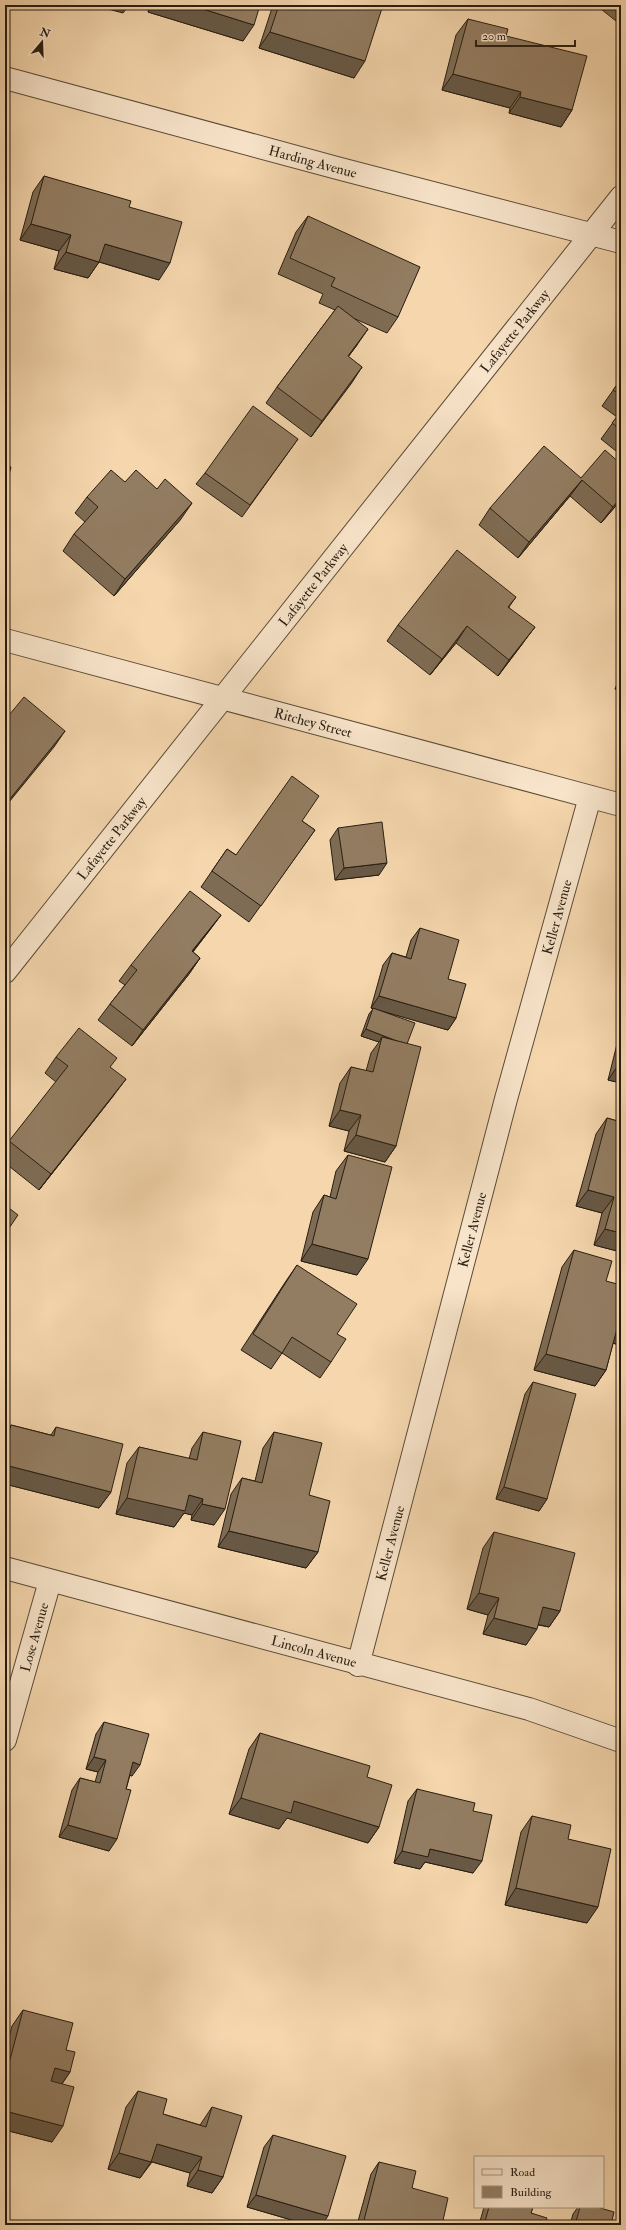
<svg xmlns="http://www.w3.org/2000/svg" width="626" height="2230" font-family="'IM FELL Double Pica',serif">
  <style>
    .lines { fill: none; stroke-linecap: round; stroke-linejoin: round }
    .minor-casing { stroke: #5b4b37; stroke-width: 24 }
    .minor { stroke: #f8e4ca; stroke-width: 22 }
    .wall { fill: #7e6c54; stroke: #281d10 }
    .shaded-wall { fill: #675845; stroke: #281d10 }
    .building { fill: #937d62; stroke: #281d10 }
    .labels { text-anchor: middle; stroke-width: 4; stroke-linejoin: round; paint-order: stroke }
    .street-label { font-size: 14px; fill: #281d10; stroke: #f8e4ca }
  </style>
  <rect width="100%" height="100%" fill="#f5d6ad"/>
  <filter id="stains"><feTurbulence type="fractalNoise" baseFrequency=".005" numOctaves="4"/><feColorMatrix values="0 0 0 0 .2 0 0 0 0 .09 0 0 0 0 .02 0 0 0 .5 -.17"/></filter>
  <radialGradient id="worn" r=".72"><stop offset=".6" stop-color="#630" stop-opacity="0"/><stop offset="1" stop-color="#630" stop-opacity=".3"/></radialGradient>
  <g class="lines">
    <!-- minor casing -->
    <g class="minor-casing">
      <g id="minor">
        <path id="s1" d="M5,78L337,168L621,242"/>
        <path id="s2" d="M5,640L621,805"/>
        <path id="s3" d="M5,972L621,197"/>
        <path id="s4" d="M5,1568L529,1709L621,1741"/>
        <path id="s5" d="M358,1665L506,1099L590,797"/>
        <path id="s6" d="M5,1740L50,1581"/>
      </g>
    </g>
    <!-- minor -->
    <use href="#minor" class="minor"/>
  </g>
  <!-- wall -->
  <g class="wall">
    <path d="M150,5H260L243,41L148,12Z"/>
    <path d="M273,5H383L354,78L259,48Z"/>
    <path d="M596,5H621V25Z"/>
    <path d="M468,19L506,36L572,110L561,127L509,113L510,108L442,90L456,35Z"/>
    <path d="M44,176L129,207L159,280L99,262L88,278L54,269L59,251L20,240L33,192Z"/>
    <path d="M308,216L398,317L387,333L353,318L357,345L348,357L362,367L311,437L266,403L277,387L335,310L319,303L323,294L278,274L296,232Z"/>
    <path d="M621,379V455L601,439L617,417L602,406Z"/>
    <path d="M298,439L242,517L196,484L205,473Z"/>
    <path d="M621,464V500L601,523L570,496L518,558L479,525L490,508L581,478Z"/>
    <path d="M125,482L157,489L181,519L114,596L63,551L74,534L85,522L75,513L87,497Z"/>
    <path d="M516,597L509,607L523,643L498,676L456,643L430,675L387,641L398,625Z"/>
    <path d="M621,674V692L615,689Z"/>
    <path d="M302,821L315,830L249,922L201,887L227,849L236,855Z"/>
    <path d="M338,828L379,875L335,880L330,840Z"/>
    <path d="M221,915L209,931L193,952L200,958L189,974L132,1046L98,1020L110,1004L125,985L119,981L131,965Z"/>
    <path d="M420,928L448,979L456,1018L448,1030L382,1011L407,1044L396,1146L385,1162L344,1151L349,1131L329,1126L340,1083L351,1067L366,1071L371,1053L379,1042L361,1036L369,1014L373,1009L371,1008L383,965L392,953L406,957L411,940Z"/>
    <path d="M621,1028V1083L608,1080Z"/>
    <path d="M56,1057L110,1067L114,1095L39,1190L5,1163V1147L56,1082L45,1073Z"/>
    <path d="M607,1118L621,1122V1252L594,1245L602,1213L576,1206L596,1134Z"/>
    <path d="M348,1155L357,1275L301,1261L313,1212L324,1195L330,1197L336,1171Z"/>
    <path d="M574,1250L606,1281L616,1344L613,1343L606,1370L595,1386L534,1370L562,1267Z"/>
    <path d="M297,1265L337,1334L331,1362L320,1378L282,1353L271,1369L241,1350L286,1281Z"/>
    <path d="M533,1382L547,1499L539,1511L496,1499L525,1394Z"/>
    <path d="M11,1425L51,1435L56,1427L111,1492L99,1508L5,1484V1433Z"/>
    <path d="M203,1432L214,1525L191,1520L192,1515L184,1513L174,1527L116,1514L127,1463L139,1447L189,1459L192,1448Z"/>
    <path d="M274,1432L309,1495L318,1552L306,1568L218,1547L231,1494L242,1478L255,1481L263,1448Z"/>
    <path d="M494,1532L560,1611L549,1627L538,1625L526,1645L483,1634L488,1615L467,1609L483,1548Z"/>
    <path d="M104,1722L132,1776L130,1775L109,1851L59,1837L72,1790L80,1778L95,1782L98,1772L86,1769L96,1734Z"/>
    <path d="M260,1733L379,1827L368,1843L287,1818L279,1829L229,1814L249,1749Z"/>
    <path d="M417,1789L473,1811V1873L425,1862L420,1869L394,1863L408,1801Z"/>
    <path d="M532,1816L568,1839L587,1923L505,1905L521,1832Z"/>
    <path d="M23,2010L66,2050L70,2072L62,2084L52,2142L5,2130V2052L12,2026Z"/>
    <path d="M138,2091L163,2114L200,2125L212,2107L223,2177L212,2193L187,2186L190,2173L152,2162L140,2178L108,2169L126,2107Z"/>
    <path d="M273,2135L322,2225H309L247,2207L264,2147Z"/>
    <path d="M379,2162L412,2188L442,2225H357L371,2174Z"/>
    <path d="M484,2207H533L531,2213L545,2225H479Z"/>
    <path d="M578,2207H597L611,2225H612H570L573,2214Z"/>
  </g>
  <!-- shaded-wall -->
  <g class="shaded-wall">
    <path d="M93,5H129L123,13Z"/>
    <path d="M153,5H190L254,25L243,41L148,12Z"/>
    <path d="M270,32L365,61L354,78L259,48Z"/>
    <path d="M453,74L521,92L510,108L442,90Z"/>
    <path d="M520,97L572,110L561,127L509,113Z"/>
    <path d="M31,224L71,235L59,251L20,240Z"/>
    <path d="M105,244L170,263L159,280L93,260Z"/>
    <path d="M66,252L99,262L88,278L54,269Z"/>
    <path d="M368,329L357,345L336,373L348,356Z"/>
    <path d="M362,367L351,384L311,437L322,421Z"/>
    <path d="M582,480L570,496L518,558L529,542Z"/>
    <path d="M621,497V500L601,523L613,507Z"/>
    <path d="M192,503L181,519L114,596L125,579Z"/>
    <path d="M467,626L456,643L430,675L442,659Z"/>
    <path d="M535,627L523,643L498,676L509,660Z"/>
    <path d="M621,681V692L615,689Z"/>
    <path d="M65,731L54,747L5,807V805Z"/>
    <path d="M387,863L379,875L335,880L344,868Z"/>
    <path d="M221,915L209,931L180,968L192,951Z"/>
    <path d="M200,958L189,974L132,1046L143,1030Z"/>
    <path d="M379,996L456,1018L448,1030L371,1008Z"/>
    <path d="M366,1029L407,1045L382,1037L379,1042L361,1036Z"/>
    <path d="M619,1064H621V1083L608,1080Z"/>
    <path d="M126,1079L114,1095L39,1190L51,1174Z"/>
    <path d="M340,1110L361,1115L349,1131L329,1126Z"/>
    <path d="M356,1135L396,1146L385,1162L344,1151Z"/>
    <path d="M588,1190L614,1197L602,1213L576,1206Z"/>
    <path d="M605,1229L621,1233V1252L594,1245Z"/>
    <path d="M312,1244L368,1259L357,1275L301,1261Z"/>
    <path d="M618,1325L621,1326V1337L616,1344L607,1342Z"/>
    <path d="M546,1354L606,1370L595,1386L534,1370Z"/>
    <path d="M5,1465L111,1492L99,1508L5,1484Z"/>
    <path d="M504,1487L547,1499L539,1511L496,1499Z"/>
    <path d="M189,1495L203,1499L192,1515L184,1513L174,1527L116,1514L127,1498Z"/>
    <path d="M202,1504L225,1509L214,1525L191,1520Z"/>
    <path d="M229,1531L318,1552L306,1568L218,1547Z"/>
    <path d="M479,1593L499,1598L488,1615L467,1609Z"/>
    <path d="M543,1607L560,1611L549,1627L532,1623Z"/>
    <path d="M494,1618L537,1629L526,1645L483,1634Z"/>
    <path d="M94,1757L106,1760L98,1772L86,1769Z"/>
    <path d="M133,1762L140,1765L132,1776L125,1774Z"/>
    <path d="M241,1798L294,1801L379,1827L368,1843L287,1818L279,1829L229,1814Z"/>
    <path d="M68,1825L117,1839L109,1851L59,1837Z"/>
    <path d="M430,1849L482,1861L473,1873L425,1862L420,1869L394,1863L402,1851Z"/>
    <path d="M516,1888L598,1907L587,1923L505,1905Z"/>
    <path d="M55,2068L70,2072L59,2088L43,2084Z"/>
    <path d="M5,2111L63,2126L52,2142L5,2130Z"/>
    <path d="M157,2144L202,2157L190,2173L146,2160Z"/>
    <path d="M119,2153L151,2162L140,2178L108,2169Z"/>
    <path d="M198,2170L223,2177L212,2193L187,2186Z"/>
    <path d="M256,2195L328,2216L322,2225H309L247,2207Z"/>
  </g>
  <!-- building -->
  <g class="building">
    <path d="M190,5H260L254,25Z"/>
    <path d="M279,5H383L365,61L270,32Z"/>
    <path d="M468,19L508,29L506,36L587,56L572,110L520,97L521,92L453,74Z"/>
    <path d="M44,176L131,201L129,207L182,222L170,263L105,244L99,262L66,252L71,235L31,224Z"/>
    <path d="M308,216L420,267L398,317L331,286L335,278L290,258Z"/>
    <path d="M338,306L368,329L348,356L362,367L322,421L277,387Z"/>
    <path d="M621,379V395L613,390Z"/>
    <path d="M253,406L298,439L250,505L205,473Z"/>
    <path d="M621,411V430L612,423Z"/>
    <path d="M544,446L581,478L605,450L621,464V497L613,507L582,480L529,542L490,508Z"/>
    <path d="M5,465L11,467L5,490Z"/>
    <path d="M111,470L125,482L136,470L157,489L165,479L192,503L125,579L74,534L98,507L87,497Z"/>
    <path d="M457,550L516,597L508,607L535,627L509,660L467,626L442,659L398,625Z"/>
    <path d="M24,697L65,731L5,805V720Z"/>
    <path d="M292,776L319,796L302,821L315,830L261,906L212,871L227,849L236,855Z"/>
    <path d="M382,822L387,863L344,868L338,828Z"/>
    <path d="M190,891L221,915L192,951L200,958L143,1030L110,1004L137,970L131,965Z"/>
    <path d="M420,928L459,940L448,979L466,984L456,1018L379,996L392,953L411,959Z"/>
    <path d="M373,1008L415,1023L407,1044L397,1041L366,1029Z"/>
    <path d="M79,1028L117,1058L110,1067L126,1079L51,1174L9,1141L68,1066L56,1057Z"/>
    <path d="M382,1037L421,1047L396,1146L356,1135L361,1115L340,1110L351,1067L373,1072Z"/>
    <path d="M607,1118L621,1122V1233L605,1229L614,1197L588,1190Z"/>
    <path d="M348,1155L392,1167L368,1259L312,1244L324,1195L336,1199Z"/>
    <path d="M5,1205L18,1215L5,1234Z"/>
    <path d="M574,1250L612,1261L606,1281L621,1285V1326L618,1325L606,1370L546,1354Z"/>
    <path d="M297,1265L357,1304L337,1334L346,1339L331,1362L292,1337L282,1353L253,1334Z"/>
    <path d="M533,1382L576,1394L547,1499L504,1487Z"/>
    <path d="M11,1425L54,1436L56,1427L123,1444L111,1492L5,1465V1447Z"/>
    <path d="M203,1432L241,1441L225,1509L202,1504L203,1499L189,1495L185,1511L127,1498L139,1447L197,1460Z"/>
    <path d="M274,1432L322,1443L309,1495L330,1501L318,1552L229,1531L242,1478L262,1483Z"/>
    <path d="M494,1532L575,1553L560,1611L543,1607L537,1629L494,1618L499,1598L479,1593Z"/>
    <path d="M104,1722L149,1734L140,1765L133,1762L126,1789L131,1790L117,1839L68,1825L80,1778L100,1783L106,1760L94,1757Z"/>
    <path d="M260,1733L370,1766L367,1777L392,1785L379,1827L294,1801L291,1813L241,1798Z"/>
    <path d="M417,1789L475,1803L473,1811L492,1815L482,1861L430,1849L428,1857L402,1851Z"/>
    <path d="M532,1816L571,1825L568,1839L611,1849L598,1907L516,1888Z"/>
    <path d="M23,2010L73,2023L66,2050L75,2052L70,2072L55,2068L51,2081L74,2087L63,2126L5,2111V2079Z"/>
    <path d="M138,2091L167,2099L163,2114L206,2127L212,2107L242,2116L223,2177L198,2170L202,2157L157,2144L151,2162L119,2153Z"/>
    <path d="M273,2135L346,2156L328,2216L256,2195Z"/>
    <path d="M379,2162L416,2171L412,2188L448,2198L442,2225H367L363,2224Z"/>
    <path d="M489,2207H533L531,2213L547,2218L545,2225H484Z"/>
    <path d="M580,2207H597L614,2212L611,2225H612H575Z"/>
  </g>
  <g class="labels">
    <!-- street labels -->
    <g class="street-label">
      <text dy="5" stroke="none"><textPath href="#s1" startOffset="319">Harding Avenue</textPath></text>
      <text dy="5" stroke="none"><textPath href="#s3" startOffset="819">Lafayette Parkway</textPath></text>
      <text dy="5" stroke="none"><textPath href="#s3" startOffset="495">Lafayette Parkway</textPath></text>
      <text dy="5" stroke="none"><textPath href="#s2" startOffset="319">Ritchey Street</textPath></text>
      <text dy="5" stroke="none"><textPath href="#s3" startOffset="171">Lafayette Parkway</textPath></text>
      <text dy="5" stroke="none"><textPath href="#s5" startOffset="774">Keller Avenue</textPath></text>
      <text dy="5" stroke="none"><textPath href="#s5" startOffset="450">Keller Avenue</textPath></text>
      <text dy="5" stroke="none"><textPath href="#s5" startOffset="126">Keller Avenue</textPath></text>
      <text dy="5" stroke="none"><textPath href="#s6" startOffset="107">Lose Avenue</textPath></text>
      <text dy="5" stroke="none"><textPath href="#s4" startOffset="320">Lincoln Avenue</textPath></text>
    </g>
  </g>
  <!-- margin -->
  <rect width="626" height="2230" fill="none" stroke="#f5d6ad" stroke-width="20"/>
  <rect x="6" y="6" width="614" height="2218" fill="none" stroke="#281d10" stroke-width="2"/>
  <rect x="10" y="10" width="606" height="2210" fill="none" stroke="#281d10"/>
  <!-- legend -->
  <rect x="474" y="2156" width="130" height="52" fill="#f8e4ca" stroke="#a59480"/>
  <rect x="482" y="2169" width="20" height="6" fill="#f8e4ca" stroke="#a59480"/>
  <text x="510" y="2176" font-size="12" fill="#281d10">Road</text>
  <rect x="482" y="2186" width="20" height="12" fill="#937d62" stroke="#a59480"/>
  <text x="510" y="2196" font-size="12" fill="#281d10">Building</text>
  <!-- north arrow -->
  <g transform="translate(42 42) rotate(19)" stroke="#f8e4ca" stroke-width="3" paint-order="stroke">
  <path d="M0-3L7 15L0 10L-7 15Z" fill="#281d10"/>
  <text y="-6" font-size="11" font-weight="bold" text-anchor="middle" fill="#281d10">N</text>
  </g>
  <!-- scale -->
  <path d="M476 40v6h99v-6" fill="none" stroke="#281d10" stroke-width="2"/>
  <text x="482" y="40" font-size="12" fill="#281d10" stroke="#f8e4ca" stroke-width="3" paint-order="stroke">20 m</text>
  <rect width="100%" height="100%" filter="url(#stains)"/>
  <rect width="100%" height="100%" fill="url(#worn)"/>
</svg>
